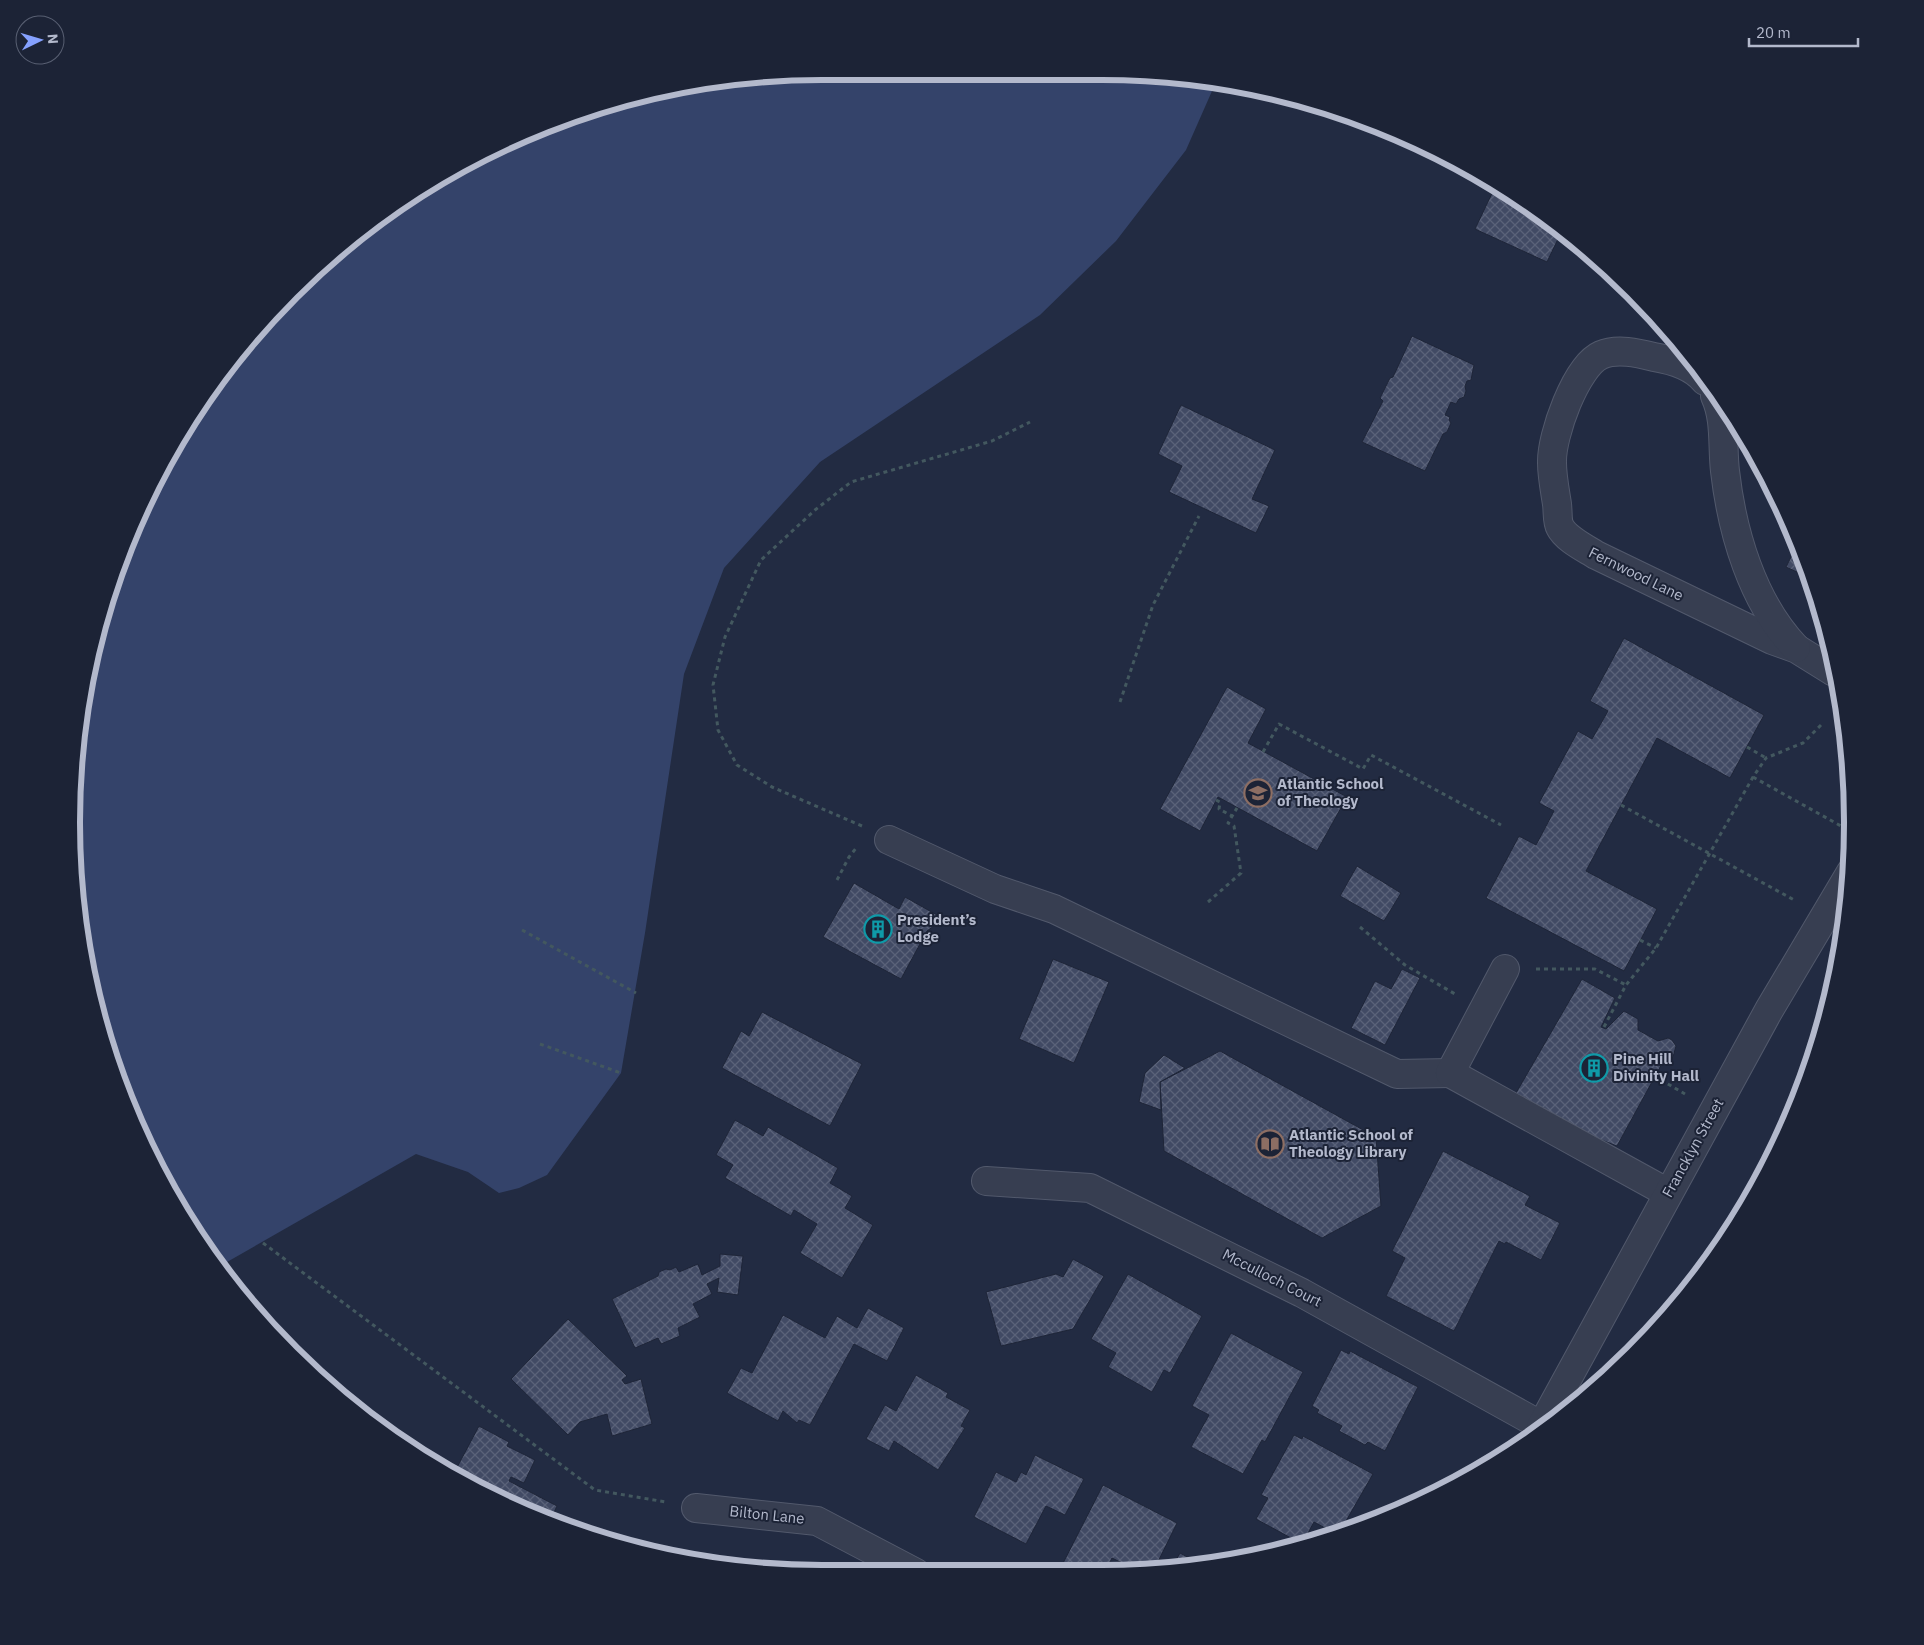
<svg xmlns="http://www.w3.org/2000/svg" width="1924" height="1645" font-family="'IBM Plex Sans',sans-serif">
  <style>
    .water { fill: #34436a }
    .building { fill: url(#building-cross-hatch); stroke: #1e2538 }
    .lines { fill: none; stroke-linecap: round; stroke-linejoin: round }
    .minor-casing { stroke: #52596c; stroke-width: 30 }
    .path { stroke: #43585f; stroke-width: 3; stroke-dasharray: 4 4; stroke-linecap: butt }
    .minor { stroke: #373e51; stroke-width: 28 }
    .labels { text-anchor: middle; stroke-width: 4; stroke-linejoin: round; paint-order: stroke }
    .street-label { font-size: 15px; fill: #b3b9cc; stroke: #1c2336 }
    .poi-label { font-size: 15px; font-weight: bold; fill: #b3b9cc; stroke: #1c2336; text-anchor: start }
    .rim { fill: none; stroke: #b3b9cc; stroke-width: 6 }
  </style>
  <defs>
    <pattern id="building-cross-hatch" width="8" height="8" patternUnits="userSpaceOnUse" patternTransform="scale(1.25)"><rect width="8" height="8" fill="#414a64"/><path d="M0 0l8 8M0 8l8-8" fill="none" stroke="#5a6279"/></pattern>
  </defs>
  <rect width="100%" height="100%" fill="#222b42"/>
  <!-- water -->
  <path class="water" d="M822,71L1199,78L1216,82L1186,150L1116,241L1040,315L820,462L724,568L684,674L645,933L621,1073L547,1175L519,1188L499,1193L468,1172L416,1154L220,1266L198,1240L149,1155L111,1064L78,920L71,822L78,725L97,628L128,535L198,405L258,327L327,258L405,198L490,149L628,97L725,78Z"/>
  <!-- building -->
  <g class="building">
    <path d="M1495,187L1559,227L1574,241L1572,246L1558,239L1547,262L1475,229Z"/>
    <path d="M1412,336L1474,365L1471,380L1467,381L1465,386L1466,391L1464,397L1459,399L1456,404L1451,402L1445,415L1450,417L1449,420L1451,423L1447,432L1443,434L1425,471L1362,442L1383,401L1380,398L1390,378L1393,377Z"/>
    <path d="M1181,405L1275,450L1252,499L1269,506L1256,533L1169,492L1182,466L1158,454Z"/>
    <path d="M1797,545L1812,579L1786,567Z"/>
    <path d="M1624,638L1764,715L1730,778L1657,738L1586,871L1657,909L1624,971L1486,898L1519,836L1536,845L1554,811L1539,803L1578,731L1592,739L1608,711L1590,701Z"/>
    <path d="M1227,687L1266,709L1248,743L1347,797L1317,851L1218,797L1200,831L1160,809Z"/>
    <path d="M1357,866L1401,893L1384,921L1340,896Z"/>
    <path d="M854,883L899,909L905,897L937,915L941,921L927,931L901,979L823,937Z"/>
    <path d="M1053,959L1109,982L1074,1063L1019,1039Z"/>
    <path d="M1402,969L1420,978L1385,1045L1351,1028L1375,981L1391,989Z"/>
    <path d="M1582,979L1615,998L1601,1027L1606,1029L1624,1011L1638,1019V1030L1658,1041L1668,1038L1672,1040L1676,1046L1673,1057L1664,1060L1617,1146L1596,1138L1516,1093Z"/>
    <path d="M762,1012L862,1064L830,1126L722,1068L741,1031L749,1036Z"/>
    <path d="M1220,1051L1376,1137L1381,1206L1322,1238L1164,1151L1160,1082Z"/>
    <path d="M1164,1055L1185,1068L1160,1082L1161,1110L1139,1102L1145,1073Z"/>
    <path d="M735,1120L763,1136L768,1127L838,1168L830,1183L852,1196L845,1208L873,1225L842,1278L800,1253L817,1224L794,1210L791,1216L725,1178L733,1165L716,1155Z"/>
    <path d="M1443,1151L1530,1196L1525,1205L1560,1223L1541,1260L1506,1242L1505,1244L1499,1241L1454,1331L1386,1296L1405,1258L1392,1251Z"/>
    <path d="M720,1254L743,1256L738,1295L717,1292L719,1278L707,1284L712,1294L693,1304L700,1317L678,1328L680,1336L661,1344L658,1338L635,1348L612,1299L658,1276L659,1272L666,1269L670,1270L676,1267L679,1272L698,1264L702,1275L720,1266Z"/>
    <path d="M1073,1259L1104,1276L1073,1329L1001,1346L986,1292L1056,1274L1063,1277Z"/>
    <path d="M1128,1274L1202,1316L1170,1373L1164,1370L1152,1392L1108,1367L1116,1353L1091,1339Z"/>
    <path d="M868,1308L904,1328L887,1361L854,1344L810,1425L799,1420L797,1423L783,1411L778,1421L727,1393L741,1368L752,1373L783,1315L825,1338L837,1316L857,1328Z"/>
    <path d="M568,1319L627,1376L622,1380L625,1384L641,1379L652,1424L612,1436L607,1414L580,1422L568,1435L511,1379Z"/>
    <path d="M1231,1333L1303,1372L1265,1442L1262,1440L1243,1474L1191,1447L1209,1415L1192,1406Z"/>
    <path d="M1341,1350L1349,1354L1350,1351L1418,1387L1385,1451L1368,1442L1365,1445L1339,1431L1342,1426L1317,1413L1319,1410L1312,1406Z"/>
    <path d="M916,1375L948,1393L946,1397L970,1410L961,1426L965,1428L938,1470L894,1441L889,1451L866,1439L885,1405L896,1411Z"/>
    <path d="M479,1426L509,1442L507,1446L535,1460L524,1483L511,1477L509,1481L557,1506L550,1521L535,1517L454,1473Z"/>
    <path d="M1294,1435L1302,1439L1303,1436L1373,1474L1338,1535L1314,1522L1302,1544L1256,1519L1268,1498L1261,1495Z"/>
    <path d="M1035,1455L1084,1479L1065,1515L1046,1506L1026,1544L974,1517L996,1472L1016,1482L1021,1472L1026,1475Z"/>
    <path d="M1103,1485L1177,1523L1153,1572H1140L1112,1558L1105,1572L1067,1573L1060,1569Z"/>
    <path d="M1180,1553L1202,1565L1171,1569Z"/>
  </g>
  <g class="lines">
    <!-- minor casing -->
    <g class="minor-casing">
      <g id="minor">
        <path d="M1705,381C1693,366 1672,360 1654,357C1638,353 1617,348 1601,355C1576,366 1551,436 1552,463C1552,476 1555,491 1557,504C1558,511 1557,522 1560,527C1566,539 1585,548 1596,555L1772,640L1797,649L1834,672"/>
        <path d="M1715,396C1726,420 1722,445 1725,471C1732,532 1752,602 1796,648"/>
        <path d="M889,840L995,889L1054,909L1397,1074L1450,1073"/>
        <path d="M1505,969L1450,1073L1668,1193"/>
        <path d="M986,1181L1090,1188L1302,1293L1542,1426"/>
        <path d="M1541,1427L1769,1010L1851,872"/>
        <path d="M696,1508L817,1521L916,1573"/>
      </g>
    </g>
    <!-- path -->
    <g class="path">
      <path d="M1120,702L1153,605L1199,516"/>
      <path d="M1747,747L1766,758"/>
      <path d="M1263,752L1279,724L1363,769L1371,755L1501,825"/>
      <path d="M1753,777L1850,831"/>
      <path d="M1216,800L1220,802L1219,809L1232,816"/>
      <path d="M1621,805L1796,901"/>
      <path d="M862,826L772,787L737,765L718,730L713,685L725,637L761,560L815,510L851,482L992,441L1030,422"/>
      <path d="M837,880L849,857L857,847"/>
      <path d="M1208,902L1241,873L1234,826L1228,823L1237,808"/>
      <path d="M1360,927L1405,965L1455,994"/>
      <path d="M522,930L636,993"/>
      <path d="M1640,940L1656,948"/>
      <path d="M1536,969H1595L1626,985"/>
      <path d="M1604,1027L1626,985L1656,948L1753,777L1766,758L1803,743L1821,725"/>
      <path d="M540,1044L621,1073"/>
      <path d="M1654,1076L1685,1094"/>
      <path d="M263,1243L595,1490L666,1502"/>
    </g>
    <!-- minor -->
    <use href="#minor" class="minor"/>
  </g>
  <!-- icons -->
  <defs>
    <g id="university-ring" transform="scale(1.4375)"><circle r="9.5" fill="#1c2336" stroke="#8d6e63" stroke-width="1.5"/><path d="M0-5L7-2L0 1L-7-2ZM-4 1L0 2.5L4 1V4Q0 6-4 4Z" fill="#8d6e63"/></g>
    <g id="building-ring" transform="scale(1.4375)"><circle r="9.5" fill="#1c2336" stroke="#0f9aa8" stroke-width="1.5"/><path d="M-4-6H4V6H1V3H-1V6H-4ZM-2.5-4.3h1.7v1.8h-1.7ZM.8-4.3h1.7v1.8H.8ZM-2.5-1h1.7V.8h-1.7ZM.8-1h1.7V.8H.8Z" fill="#0f9aa8"/></g>
    <g id="library-ring" transform="scale(1.4375)"><circle r="9.5" fill="#1c2336" stroke="#8d6e63" stroke-width="1.5"/><path d="M-6-4Q-3-5.5-.7-3.5V5Q-3 3-6 4ZM6-4Q3-5.5 .7-3.5V5Q3 3 6 4Z" fill="#8d6e63"/></g>
  </defs>
  <g fill-rule="evenodd">
    <use href="#university-ring" x="1258" y="793"/>
    <use href="#building-ring" x="878" y="929"/>
    <use href="#building-ring" x="1594" y="1068"/>
    <use href="#library-ring" x="1270" y="1144"/>
  </g>
  <g class="labels">
    <!-- street labels -->
    <g class="street-label">
      <text transform="translate(1636 574) rotate(26)" y="5">Fernwood Lane</text>
      <text transform="translate(1693 1148) rotate(-61)" y="5">Francklyn Street</text>
      <text transform="translate(1272 1278) rotate(27)" y="5">Mcculloch Court</text>
      <text transform="translate(767 1515) rotate(6)" y="5">Bilton Lane</text>
    </g>
    <!-- poi labels -->
    <g class="poi-label">
      <text x="1277" y="789">Atlantic School<tspan x="1277" dy="17">of Theology</tspan></text>
      <text x="897" y="925">President’s<tspan x="897" dy="17">Lodge</tspan></text>
      <text x="1613" y="1064">Pine Hill<tspan x="1613" dy="17">Divinity Hall</tspan></text>
      <text x="1289" y="1140">Atlantic School of<tspan x="1289" dy="17">Theology Library</tspan></text>
    </g>
  </g>
  <!-- crop -->
  <path d="M0 0H1924V1645H0ZM822 80H1102A742 742 0 0 1 1844 822V823A742 742 0 0 1 1102 1565H822A742 742 0 0 1 80 823V822A742 742 0 0 1 822 80Z" fill="#1c2336" fill-rule="evenodd"/>
  <path class="rim" d="M822 80H1102A742 742 0 0 1 1844 822V823A742 742 0 0 1 1102 1565H822A742 742 0 0 1 80 823V822A742 742 0 0 1 822 80Z"/>
  <!-- north arrow -->
  <g transform="translate(40 40) rotate(85)"><circle r="24" fill="#1c2336" stroke="#585f72"/>
  <path d="M0-4L9 19L0 12L-9 19Z" fill="#85a1ff"/>
  <text y="-8" font-size="14" font-weight="bold" text-anchor="middle" fill="#b3b9cc">N</text>
  </g>
  <!-- scale -->
  <path d="M1749 38v8h109v-8" fill="none" stroke="#b3b9cc" stroke-width="2.5"/>
  <text x="1756" y="38" font-size="15" fill="#b3b9cc" stroke="#1c2336" stroke-width="4" paint-order="stroke">20 m</text>
</svg>
